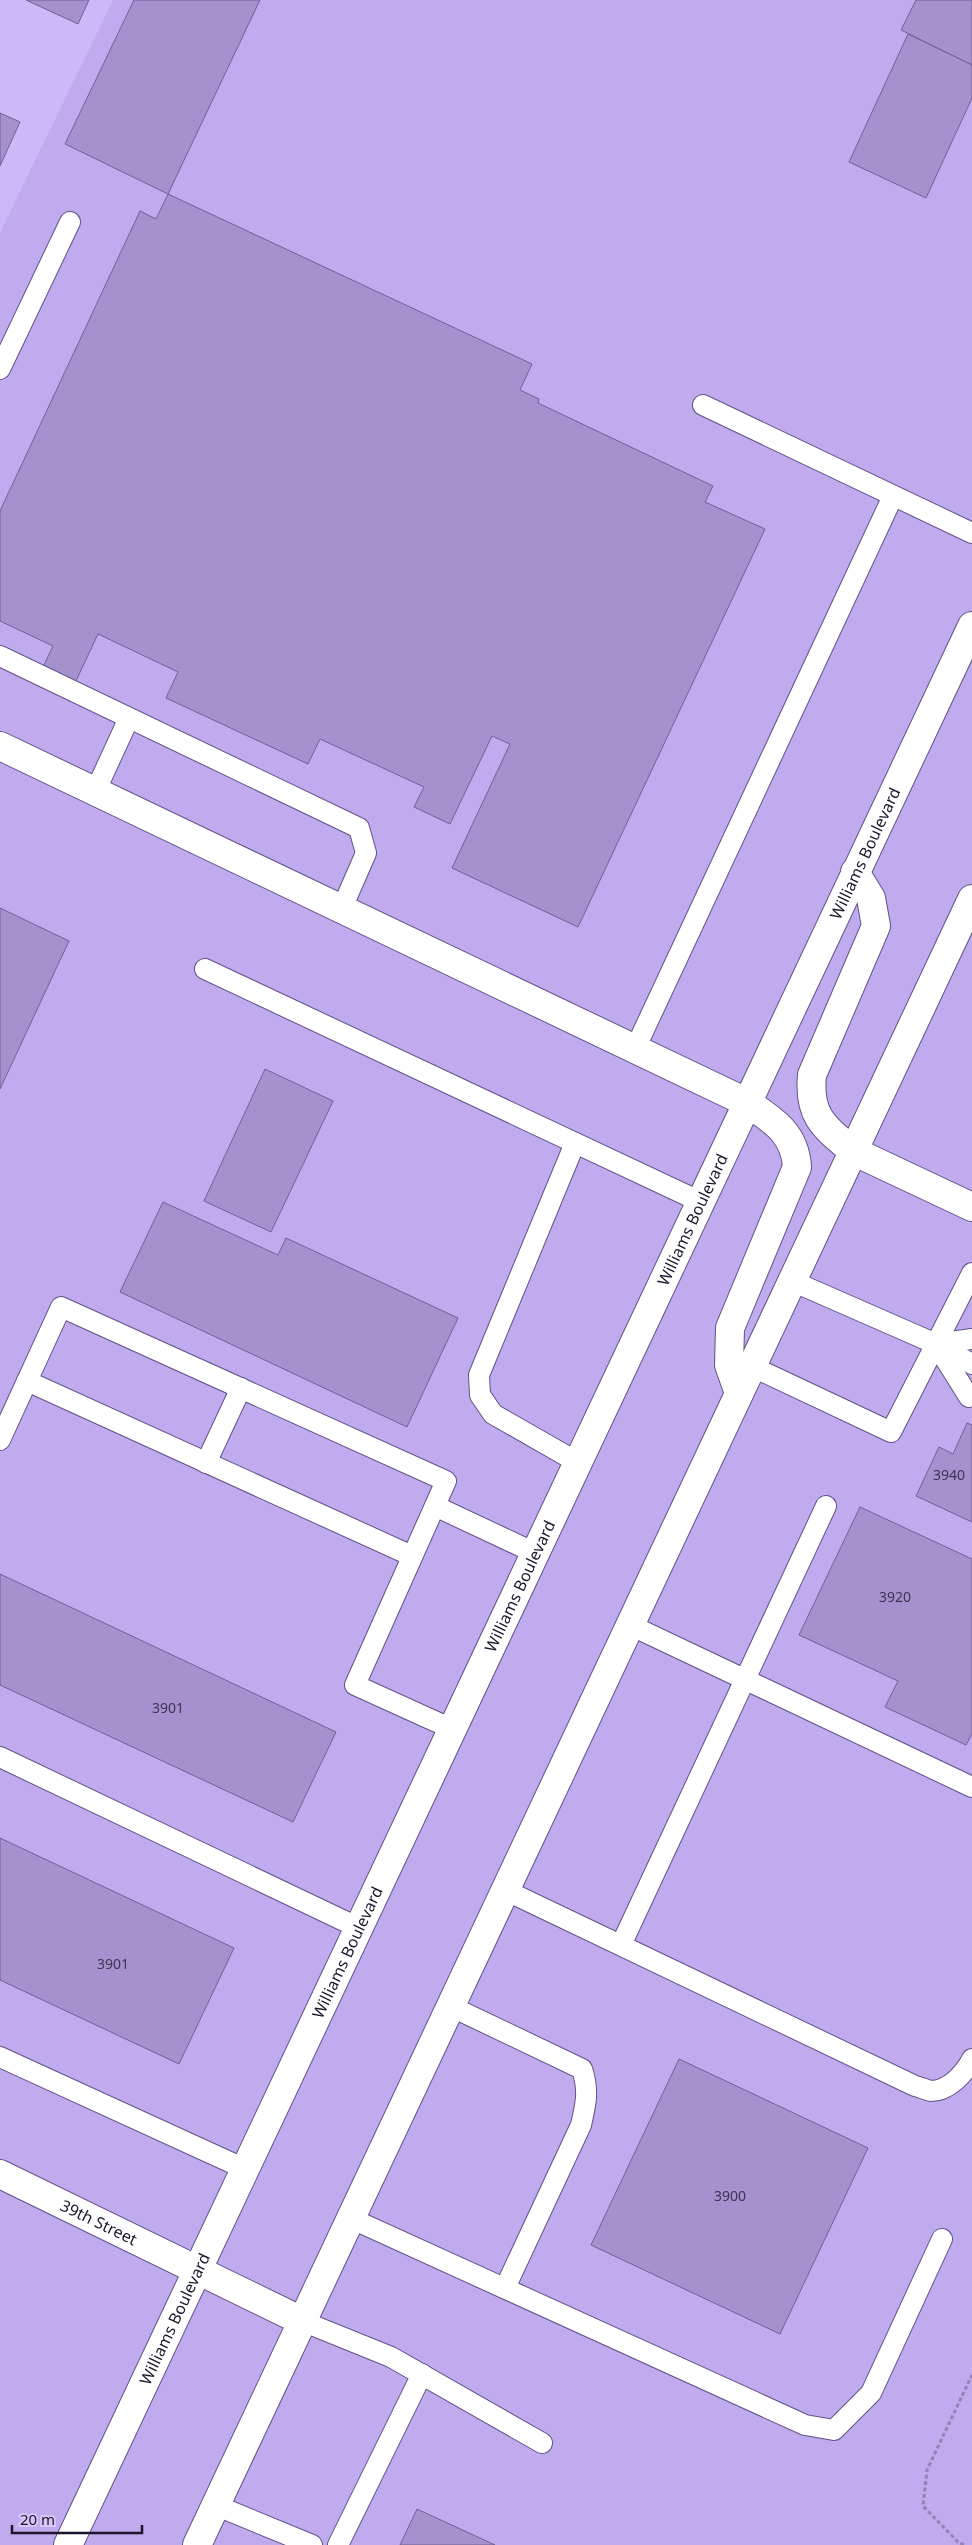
<svg xmlns="http://www.w3.org/2000/svg" width="972" height="2545" font-family="'Noto Sans',sans-serif">
  <style>
    .built { fill: #bfabed }
    .building { fill: #a491cd; stroke: #726097 }
    .lines { fill: none; stroke-linecap: round; stroke-linejoin: round }
    .lane-casing { stroke: #635187; stroke-width: 22 }
    .street-casing { stroke: #635187; stroke-width: 30 }
    .secondary-casing { stroke: #635187; stroke-width: 30 }
    .path { stroke: #9384b5; stroke-width: 3; stroke-dasharray: 4 2.5; stroke-linecap: butt }
    .lane { stroke: #fff; stroke-width: 20 }
    .street { stroke: #fff; stroke-width: 28 }
    .secondary { stroke: #fff; stroke-width: 28 }
    .labels { text-anchor: middle; stroke-width: 4.5; stroke-linejoin: round; paint-order: stroke }
    .number-label { font-size: 14px; fill: #3e3454 }
    .street-label { font-size: 16px; fill: #1c152b; stroke: #d7c8fa }
  </style>
  <rect width="100%" height="100%" fill="#ccb9f7"/>
  <!-- built -->
  <path class="built" d="M113,0H972V2545H0V233Z"/>
  <!-- building -->
  <g class="building">
    <path d="M26,0H89L78,24Z"/>
    <path d="M134,0H260L168,194L65,144Z"/>
    <path d="M916,0H972V65L901,30Z"/>
    <path d="M908,34L972,65V98L926,198L849,162Z"/>
    <path d="M0,113L20,122L0,166Z"/>
    <path d="M168,194L532,364L520,390L539,399L538,403L713,486L705,502L765,529L578,927L452,868L510,744L492,736L450,824L414,807L424,787L320,739L308,764L166,698L178,672L98,634L75,683L42,669L53,646L0,621V511L140,211L156,219Z"/>
    <path d="M0,908L69,941L0,1089Z"/>
    <path d="M265,1069L333,1101L271,1232L204,1201Z"/>
    <path d="M163,1202L278,1255L286,1238L458,1318L407,1427L120,1292Z"/>
    <path d="M967,1423L972,1425V1522L916,1496L939,1447L953,1454Z"/>
    <path d="M860,1507L972,1559V1734L966,1745L885,1707L898,1681L799,1635Z"/>
    <path d="M0,1574L336,1732L293,1822L0,1685Z"/>
    <path d="M0,1838L234,1948L179,2064L0,1980Z"/>
    <path d="M679,2059L868,2148L780,2334L591,2245Z"/>
    <path d="M417,2509L495,2545H400Z"/>
  </g>
  <g class="lines">
    <!-- lane casing -->
    <g class="lane-casing">
      <g id="lane">
        <path d="M0,369L70,222"/>
        <path d="M703,405L972,533"/>
        <path d="M0,656L359,828L366,853L342,908"/>
        <path d="M95,792L129,718"/>
        <path d="M205,969L701,1202"/>
        <path d="M635,1049L893,496"/>
        <path d="M575,1143L479,1375L480,1395L493,1414L577,1462"/>
        <path d="M792,1281L936,1344L972,1364"/>
        <path d="M936,1344L972,1339"/>
        <path d="M937,1346L969,1397"/>
        <path d="M751,1366L891,1432L972,1273"/>
        <path d="M27,1381L412,1556"/>
        <path d="M0,1440L61,1307L446,1481L355,1685L452,1729"/>
        <path d="M206,1463L241,1388"/>
        <path d="M435,1506L535,1553"/>
        <path d="M630,1625L972,1787"/>
        <path d="M0,1757L359,1928"/>
        <path d="M505,1890L915,2086C920,2087 926,2090 931,2091C949,2091 965,2073 972,2059"/>
        <path d="M621,1945L826,1506"/>
        <path d="M450,2006L582,2069C589,2090 586,2104 581,2125L505,2288"/>
        <path d="M0,2057L245,2169"/>
        <path d="M350,2218L805,2425L834,2430L871,2393L942,2239"/>
        <path d="M302,2321L391,2357L542,2443"/>
        <path d="M215,2505L312,2545"/>
        <path d="M338,2545L422,2374"/>
      </g>
    </g>
    <!-- street casing -->
    <g class="street-casing">
      <g id="street">
        <path d="M0,746L746,1102"/>
        <path d="M853,1151L972,1207"/>
        <path id="s1" d="M0,2174L302,2321"/>
      </g>
    </g>
    <!-- secondary casing -->
    <g class="secondary-casing">
      <g id="secondary">
        <path d="M853,1151C824,1127 808,1116 812,1075L876,926L871,898L855,872"/>
        <path d="M739,1393L729,1365L730,1328L797,1167C795,1133 773,1120 746,1102"/>
        <path id="s2" d="M68,2545L972,626"/>
        <path d="M197,2545L972,899"/>
      </g>
    </g>
    <!-- path -->
    <path class="path" d="M964,2545L958,2542L923,2506L927,2470L972,2375"/>
    <!-- lane -->
    <use href="#lane" class="lane"/>
    <!-- street -->
    <use href="#street" class="street"/>
    <!-- secondary -->
    <use href="#secondary" class="secondary"/>
  </g>
  <g class="labels">
    <!-- number labels -->
    <g class="number-label">
      <text x="949" y="1480">3940</text>
      <text x="895" y="1602">3920</text>
      <text x="168" y="1713">3901</text>
      <text x="113" y="1969">3901</text>
      <text x="730" y="2201">3900</text>
    </g>
    <!-- street labels -->
    <g class="street-label">
      <text dy="6" stroke="none"><textPath href="#s2" startOffset="1870">Williams Boulevard</textPath></text>
      <text dy="6" stroke="none"><textPath href="#s2" startOffset="1465">Williams Boulevard</textPath></text>
      <text dy="6" stroke="none"><textPath href="#s2" startOffset="1060">Williams Boulevard</textPath></text>
      <text dy="6" stroke="none"><textPath href="#s2" startOffset="655">Williams Boulevard</textPath></text>
      <text dy="6" stroke="none"><textPath href="#s1" startOffset="110">39th Street</textPath></text>
      <text dy="6" stroke="none"><textPath href="#s2" startOffset="250">Williams Boulevard</textPath></text>
    </g>
  </g>
  <!-- scale -->
  <path d="M12 2525v8h130v-8" fill="none" stroke="#1c152b" stroke-width="2.5"/>
  <text x="20" y="2525" font-size="15" fill="#1c152b" stroke="#d7c8fa" stroke-width="4" paint-order="stroke">20 m</text>
</svg>
